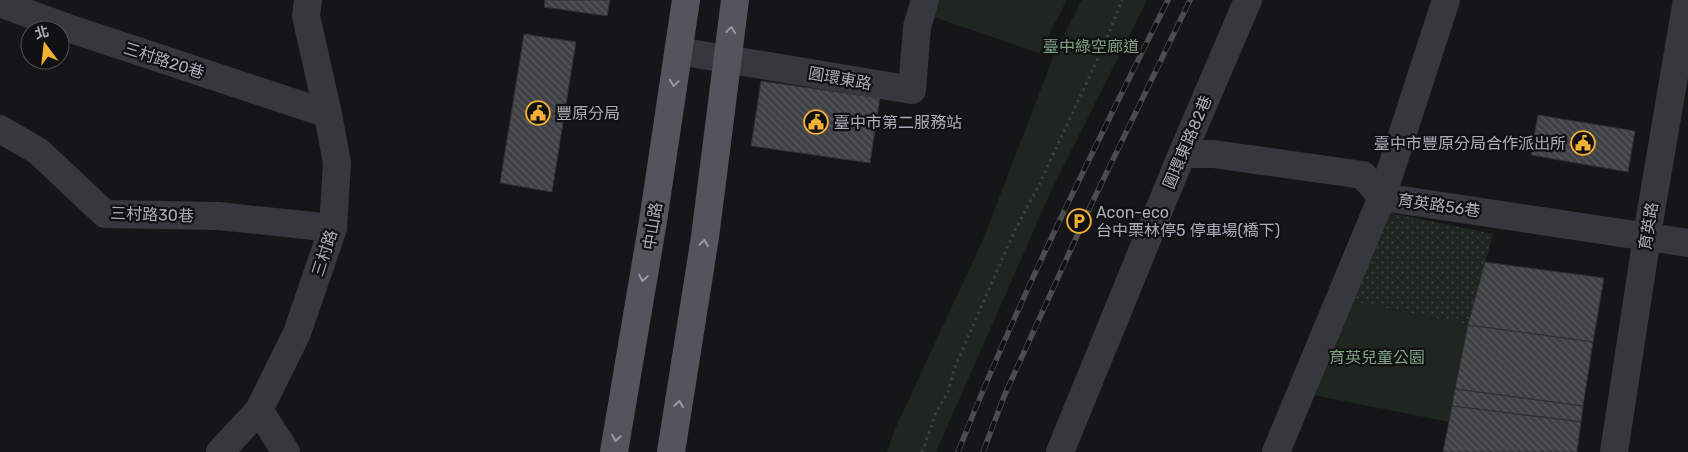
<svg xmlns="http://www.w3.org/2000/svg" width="1688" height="452" font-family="Rubik,'Noto Sans TC',sans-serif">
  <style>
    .grass { fill: url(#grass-dots) }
    .park { fill: #1e261f }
    .building { fill: url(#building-back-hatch); stroke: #303034 }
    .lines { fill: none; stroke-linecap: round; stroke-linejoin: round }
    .path { stroke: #3d3f44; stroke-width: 3; stroke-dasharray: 2.5 4; stroke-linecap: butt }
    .minor { stroke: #37383d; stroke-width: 28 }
    .major { stroke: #53555c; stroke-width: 28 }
    .rail-casing { stroke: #4a4c52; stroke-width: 5.5 }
    .rail { stroke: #111113; stroke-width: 4; stroke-dasharray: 11; stroke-linecap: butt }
    .oneway { stroke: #979ba6 }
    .labels { text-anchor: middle; stroke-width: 4.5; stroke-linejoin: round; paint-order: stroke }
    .park-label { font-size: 16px; fill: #7fa381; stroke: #111113 }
    .street-label { font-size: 16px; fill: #a8adb8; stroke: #111113 }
    .poi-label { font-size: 16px; fill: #a8adb8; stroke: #111113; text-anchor: start }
  </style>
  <defs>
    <pattern id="grass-dots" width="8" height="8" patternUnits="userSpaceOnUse" patternTransform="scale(1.25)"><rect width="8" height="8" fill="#1e261f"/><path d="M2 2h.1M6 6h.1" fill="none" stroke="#3c433d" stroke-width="1.8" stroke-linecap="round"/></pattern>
    <pattern id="building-back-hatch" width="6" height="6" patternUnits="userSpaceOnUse" patternTransform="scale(1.25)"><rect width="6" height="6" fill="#404145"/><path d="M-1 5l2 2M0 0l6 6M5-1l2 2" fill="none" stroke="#595a5e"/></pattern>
  </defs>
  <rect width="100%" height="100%" fill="#161618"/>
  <!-- grass -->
  <path class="grass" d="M1382,211L1493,234L1468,325L1344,300Z"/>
  <!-- park -->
  <g class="park">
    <path d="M925,0H1067L1039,53L922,13Z"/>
    <path d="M1082,0H1147L1051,191L936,452H887L895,429L982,242L1056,50Z"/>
    <path d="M1344,300L1468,325L1449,422L1303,393Z"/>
  </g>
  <!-- building -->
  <g class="building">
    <path d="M545,0H610L607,16L544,7Z"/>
    <path d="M524,34L576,42L552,192L500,183Z"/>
    <path d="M761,81L880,98L870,163L751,146Z"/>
    <path d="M1538,115L1635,131L1628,172L1531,155Z"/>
    <path d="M1485,262L1604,278L1593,342L1468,325Z"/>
    <path d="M1468,325L1593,342L1583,406L1455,389Z"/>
    <path d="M1455,389L1583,406L1581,422L1452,406Z"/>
    <path d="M1452,406L1581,422L1577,452H1443Z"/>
  </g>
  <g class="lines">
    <!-- path -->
    <path class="path" d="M922,452L936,413L948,392L954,369L1014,232L1039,185L1105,43L1122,0"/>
    <!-- minor -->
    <g class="minor">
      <path d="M0,3L65,27L328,114"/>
      <path d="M678,51L912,90L917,27L925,0"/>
      <path d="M0,129L38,151L105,214L218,216L333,228"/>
      <path d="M1182,154H1213L1363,175L1382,197L1688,243"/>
      <path d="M259,410L286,452"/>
      <path d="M220,452L259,410L297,333L333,228L337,163L328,114L306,16L308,0"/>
      <path d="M1060,452L1182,154L1248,0"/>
      <path d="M1276,452L1382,197L1446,0"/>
      <path d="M1614,452L1650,217L1687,0"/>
    </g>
    <!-- major -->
    <g class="major">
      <path d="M614,452L653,221L686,0"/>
      <path d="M671,452L705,237L735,0"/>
    </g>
    <!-- rail casing -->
    <g class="rail-casing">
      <g id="rail">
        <path d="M958,452C1019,297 1094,149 1168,0"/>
        <path d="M983,452L1005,394L1091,205L1190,0"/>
      </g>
    </g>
    <!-- rail -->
    <use href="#rail" class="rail"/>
  </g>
  <!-- one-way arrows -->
  <defs><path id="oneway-chevron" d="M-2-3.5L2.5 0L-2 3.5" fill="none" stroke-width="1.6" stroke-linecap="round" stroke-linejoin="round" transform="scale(1.25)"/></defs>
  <g class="oneway">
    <use href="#oneway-chevron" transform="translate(731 30) rotate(-83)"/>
    <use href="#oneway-chevron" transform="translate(674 83) rotate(98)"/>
    <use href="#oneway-chevron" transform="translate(704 243) rotate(-81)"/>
    <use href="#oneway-chevron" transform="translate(643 278) rotate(100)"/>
    <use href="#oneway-chevron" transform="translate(679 404) rotate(-81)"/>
    <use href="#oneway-chevron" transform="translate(616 438) rotate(100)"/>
  </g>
  <!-- icons -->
  <defs>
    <g id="civic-ring" transform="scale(1.25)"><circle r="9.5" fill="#111113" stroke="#f2b134" stroke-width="1.5"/><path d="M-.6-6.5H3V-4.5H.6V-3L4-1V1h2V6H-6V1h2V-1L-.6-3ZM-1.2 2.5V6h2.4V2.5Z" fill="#f2b134"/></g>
    <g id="parking-ring" transform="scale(1.25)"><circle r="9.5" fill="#111113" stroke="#f2b134" stroke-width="1.5"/><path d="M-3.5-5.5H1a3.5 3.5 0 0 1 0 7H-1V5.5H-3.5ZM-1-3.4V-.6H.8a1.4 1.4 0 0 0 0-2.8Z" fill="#f2b134"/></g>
  </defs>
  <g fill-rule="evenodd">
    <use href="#civic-ring" x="538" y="113"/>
    <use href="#civic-ring" x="816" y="122"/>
    <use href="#civic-ring" x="1583" y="143"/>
    <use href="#parking-ring" x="1079" y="221"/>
  </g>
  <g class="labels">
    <!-- park labels -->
    <g class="park-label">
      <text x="1091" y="52">臺中綠空廊道</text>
      <text x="1377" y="363">育英兒童公園</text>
    </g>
    <!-- street labels -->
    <g class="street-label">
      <text transform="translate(164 60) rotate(18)" y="6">三村路20巷</text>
      <text transform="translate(840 78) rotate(10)" y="6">圓環東路</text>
      <text transform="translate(1187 142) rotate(-67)" y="6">圓環東路82巷</text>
      <text transform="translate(1439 205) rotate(8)" y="6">育英路56巷</text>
      <text transform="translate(152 214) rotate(2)" y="6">三村路30巷</text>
      <text transform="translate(652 226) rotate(-81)" y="6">中山路</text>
      <text transform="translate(1648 226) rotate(-81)" y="6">育英路</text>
      <text transform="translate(324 253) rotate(-72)" y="6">三村路</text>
    </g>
    <!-- poi labels -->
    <g class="poi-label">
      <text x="556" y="119">豐原分局</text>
      <text x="834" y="128">臺中市第二服務站</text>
      <text x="1566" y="149" text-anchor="end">臺中市豐原分局合作派出所</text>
      <text x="1096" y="218">Acon-eco<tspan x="1096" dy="18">台中栗林停5 停車場(橋下)</tspan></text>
    </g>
  </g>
  <!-- north arrow -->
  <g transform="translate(45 45) rotate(345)"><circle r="24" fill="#111113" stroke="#4d4f55"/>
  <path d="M0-4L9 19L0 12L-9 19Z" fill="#f2b134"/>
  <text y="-8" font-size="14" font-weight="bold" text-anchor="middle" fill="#a8adb8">北</text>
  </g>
</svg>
